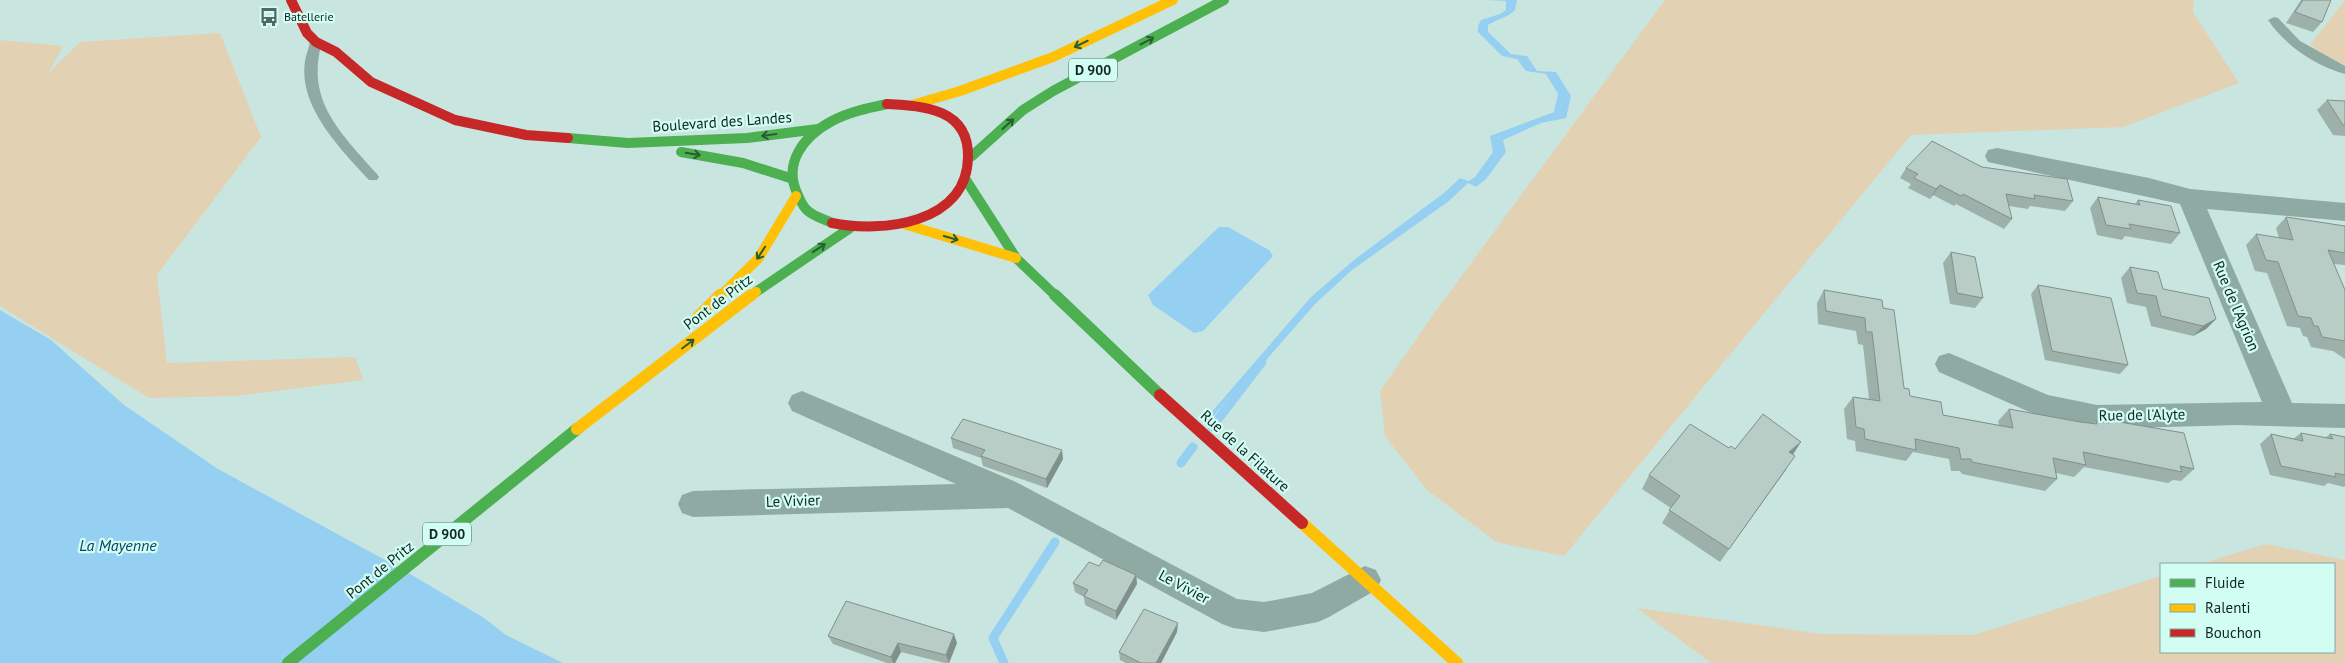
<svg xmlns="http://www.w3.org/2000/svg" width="2345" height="663" font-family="'PT Sans',sans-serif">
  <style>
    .green { fill: #e3d1b4 }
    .water { fill: #95d0f2 }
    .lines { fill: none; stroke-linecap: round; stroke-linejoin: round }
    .stream { stroke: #95d0f2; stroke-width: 9 }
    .lane { fill: #8fa9a3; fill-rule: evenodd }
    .street { fill: #8fa9a3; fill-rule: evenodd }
    .fast-far1 { stroke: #4caf50; stroke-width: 10 }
    .fast { stroke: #4caf50; stroke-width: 12 }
    .slow-far1 { stroke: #ffc107; stroke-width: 10 }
    .slow { stroke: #ffc107; stroke-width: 12 }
    .jam-far1 { stroke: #c62828; stroke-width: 10 }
    .jam { stroke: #c62828; stroke-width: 12 }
    .wall { fill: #9eb0aa }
    .shaded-wall { fill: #81908b }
    .building { fill: #b8cdc6; stroke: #81908b }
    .oneway { stroke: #285d34 }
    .labels { text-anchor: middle; stroke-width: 4.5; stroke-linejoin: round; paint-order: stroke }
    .far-poi-label { font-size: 12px; fill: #102622; stroke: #d2fdf3; text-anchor: start }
    .shield { fill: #d2fdf3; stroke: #4a6661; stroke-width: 1 }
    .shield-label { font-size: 14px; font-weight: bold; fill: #102622 }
    .street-label { font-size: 15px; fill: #102622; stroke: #d2fdf3 }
    .water-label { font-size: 16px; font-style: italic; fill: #084364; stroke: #d2fdf3 }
  </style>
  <rect width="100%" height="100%" fill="#c9e5df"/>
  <!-- green -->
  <g class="green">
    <path d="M1665,0H2194L2193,12L2239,83L2123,127L1911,135L1564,556L1496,542L1427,490L1385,436L1380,391L1435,312Z"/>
    <path d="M2345,0V66L2337,64L2310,45Z"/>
    <path d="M220,33L261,137L157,275L167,363L355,357L363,380L236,396L149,398L0,306V124L3,121L0,123V40L63,46L48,74L80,42Z"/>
    <path d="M2266,544L2345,560V663H1711L1637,608L1822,634L1974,635L2161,576V652H2334V564H2200Z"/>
  </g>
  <!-- water -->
  <g class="water">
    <path d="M1487,0H1517L1515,10C1507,18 1497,19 1488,25V32L1511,54L1527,56L1537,71L1556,72L1571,96L1566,118L1541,123L1503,140L1506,152L1486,179L1476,187L1468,183L1449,201L1352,270L1316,303L1260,367L1258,363L1206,425L1203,422L1311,297L1354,260L1444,193L1460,178L1469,181L1475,177L1493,152L1490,136L1554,112L1558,94L1546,74L1526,71L1517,59L1502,56L1478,32V26L1481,20L1500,14L1506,10V1Z"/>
    <path d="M1219,227H1228L1269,250L1273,256L1203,331L1194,333L1153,305L1148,295Z"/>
    <path d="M0,310L51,340L124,405L218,469L407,572L484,618L506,635L563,663H0Z"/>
  </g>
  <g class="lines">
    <!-- stream -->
    <g class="stream">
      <path d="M1212,427L1262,362"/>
      <path d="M1181,463L1193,447"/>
      <path d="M1004,663L993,638L1055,542"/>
    </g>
    <!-- lane -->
    <g class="lane">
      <path d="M2274,17L2278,18L2300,41L2345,66V74C2315,66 2285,45 2268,20Z"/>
      <path d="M316,38L322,42C305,101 341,133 377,174L379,177L377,180H369C341,149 298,107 305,61C306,54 309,48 310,42Z"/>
    </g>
    <!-- street -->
    <g class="street">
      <path d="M1997,148L2149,178L2190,189L2345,203V221L2207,209L2292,403L2345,404V428L2236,425L2097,429L2034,414L1939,372L1935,364L1939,356L1949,353L2048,395L2097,405L2262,402L2180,204L1988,162L1985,156L1988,150Z"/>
      <path d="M802,391L1016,482L1237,599L1264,602L1312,593L1365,566L1376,570L1381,580L1376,590L1329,617L1318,622L1264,632L1233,628L1222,624L1008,508L693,517L682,513L678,504L682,495L693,491L956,484L792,411L788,403L792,395Z"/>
    </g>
    <!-- fast-far1 -->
    <g class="fast-far1">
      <path d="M568,138L628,143L747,138L818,129"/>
      <path d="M681,152L743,163L790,178"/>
      <path d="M972,156L1023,110L1053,91L1224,0"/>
      <path d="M966,180L1016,258L1057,297"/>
      <path d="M832,223C824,219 815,217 808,211C803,207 800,200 798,195C782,163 804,136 832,121C849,112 868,108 887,104"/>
      <path d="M756,292L850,228"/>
    </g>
    <!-- fast -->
    <g class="fast">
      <path d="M1055,295L1160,395"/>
      <path d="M288,663L577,429"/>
    </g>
    <!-- slow-far1 -->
    <g class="slow-far1">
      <path d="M912,105L960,91L1053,57L1173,0"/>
      <path d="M904,224L1016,258"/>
      <path d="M719,297L758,259L796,196"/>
      <path d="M750,297L756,292"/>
    </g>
    <!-- slow -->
    <g class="slow">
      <path d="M697,318L720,295"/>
      <path d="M577,429L751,295"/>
      <path d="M1302,523L1457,663"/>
    </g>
    <!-- jam-far1 -->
    <g class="jam-far1">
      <path d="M291,0L307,33L316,42L336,52L371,82L455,120L526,135L568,138"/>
      <path d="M832,223C882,233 967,224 968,157C969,109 925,106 887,104"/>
    </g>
    <!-- jam -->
    <path class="jam" d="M1160,395L1302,523"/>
  </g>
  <!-- wall -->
  <g class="wall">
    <path d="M2301,0H2331L2322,22L2313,32L2286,23Z"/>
    <path d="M2327,100L2345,101V136L2333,135L2317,110Z"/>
    <path d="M1982,167L2073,201L2065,211L2030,206L2028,209L2009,206L2012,219L2004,229L1956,204L1954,206L1933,195L1930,199L1908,188L1911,184L1900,178L1906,168Z"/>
    <path d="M2098,197L2135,204L2138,200L2180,233L2171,244L2125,236L2122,240L2097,235L2090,208Z"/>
    <path d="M2286,217L2345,226V265L2334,264L2345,290V359L2333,351L2311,347L2307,337L2303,336L2300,328L2287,326L2267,273L2255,271L2246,245L2256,234L2279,238L2276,228Z"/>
    <path d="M1951,252L1983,298L1975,308L1950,304L1943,263Z"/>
    <path d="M2130,267L2163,289L2216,319L2206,329L2193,336L2151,326L2146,307L2127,303L2121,278Z"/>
    <path d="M2038,285L2128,365L2120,374L2045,360L2031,294Z"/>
    <path d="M1824,290L1883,308L1904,388L1910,396L1943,415L1999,425L1998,421L2009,409L2080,422L2093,424L2096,421L2105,423L2108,420L2194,469L2181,481L2173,480L2168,483L2084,467L2074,477L2056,473L2057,479L2045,491L1962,474L1960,471H1951L1949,459L1913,452L1906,461L1856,451L1855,441L1847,439L1844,409L1853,397L1869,399L1863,345L1858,344L1856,331L1818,324L1817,303Z"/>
    <path d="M2301,433L2325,438L2330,434L2345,437V486L2344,487L2328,483L2324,486L2270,475L2260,444L2271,434L2293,439Z"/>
    <path d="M951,438L1063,459L1047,488L983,466L981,458L953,448Z"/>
    <path d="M1729,448L1792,455L1786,470L1720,562L1662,523L1671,508L1642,489L1649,475Z"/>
    <path d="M1099,566L1136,575L1137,584L1116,620L1085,605L1084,597L1075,592L1073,583Z"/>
    <path d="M1177,632L1161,663H1126L1120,660L1119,652Z"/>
    <path d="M828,636L957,643L949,663H945L901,652L895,663H887L833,644Z"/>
  </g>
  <!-- shaded-wall -->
  <g class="shaded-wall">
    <path d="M1940,185L1933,195L1930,199L1936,189Z"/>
    <path d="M2216,319L2206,329L2193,336L2203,326Z"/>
    <path d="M1801,442L1792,456L1789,452Z"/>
    <path d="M1062,450L1063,459L1047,488L1046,479Z"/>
    <path d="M1136,575L1137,584L1116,620V611Z"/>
    <path d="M1178,623L1177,632L1161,663H1156Z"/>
    <path d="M954,634L957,643L949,663L946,655Z"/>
    <path d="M898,643L901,652L895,663H893L891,657Z"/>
  </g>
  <!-- building -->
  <g class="building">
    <path d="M2303,0H2331L2322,22L2295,12Z"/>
    <path d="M2327,100L2345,101V125H2343Z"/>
    <path d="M1932,141L1982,167L2067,179L2073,201L2034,195L2035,199L2006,194L2012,219L1963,194L1961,196L1940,185L1936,189L1914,178L1918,174L1906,168Z"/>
    <path d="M2098,197L2140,205L2138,200L2171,206L2180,233L2129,224L2131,229L2106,225Z"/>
    <path d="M2286,217L2345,226V253L2328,250L2345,290V341L2322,337L2318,326H2314L2311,318L2298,316L2278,262L2266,260L2256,234L2293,240Z"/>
    <path d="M1951,252L1975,257L1983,298L1957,293Z"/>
    <path d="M2130,267L2158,272L2163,289L2209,298L2216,319L2203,326L2161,316L2156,296L2137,293Z"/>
    <path d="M2038,285L2111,298L2128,365L2052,351Z"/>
    <path d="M1824,290L1882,300L1883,308L1894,310L1904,388L1909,389L1910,396L1941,402L1943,415L2013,428L2009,409L2080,422L2097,424L2096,421L2109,423L2108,420L2184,433L2194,469L2180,466L2182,472L2083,452L2086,465L2053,458L2057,479L1972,462L1971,459H1961L1959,448L1915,439L1916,450L1865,439L1864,429L1856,427L1853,397L1880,401L1872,332H1866L1865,318L1826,311Z"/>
    <path d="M1763,414L1801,442L1789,452L1795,456L1729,549L1669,510L1680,496L1649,475L1690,424L1729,448L1731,446L1735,449Z"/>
    <path d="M963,419L1062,450L1046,479L981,456L985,450L951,438Z"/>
    <path d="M2301,433L2333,439L2330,434L2345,437V475L2335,473L2336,477L2281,466L2271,434L2303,441Z"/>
    <path d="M1103,560L1136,575L1116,611L1084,596L1088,590L1073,583L1089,562L1099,566Z"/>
    <path d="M846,601L954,634L946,655L898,643L891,657L828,636Z"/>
    <path d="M1144,609L1178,623L1156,663H1141L1119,652Z"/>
  </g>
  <!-- one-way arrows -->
  <defs><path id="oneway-shaft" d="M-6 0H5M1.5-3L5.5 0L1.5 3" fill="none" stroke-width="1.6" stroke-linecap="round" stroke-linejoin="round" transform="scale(1.25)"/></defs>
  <g class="oneway">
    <use href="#oneway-shaft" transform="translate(1147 41) rotate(-28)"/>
    <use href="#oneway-shaft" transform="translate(1081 44) rotate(154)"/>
    <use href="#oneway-shaft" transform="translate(1008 124) rotate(-42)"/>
    <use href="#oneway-shaft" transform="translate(769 135) rotate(172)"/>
    <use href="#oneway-shaft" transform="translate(693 154) rotate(10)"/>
    <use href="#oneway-shaft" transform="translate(951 238) rotate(16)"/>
    <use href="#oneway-shaft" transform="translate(819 248) rotate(-33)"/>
    <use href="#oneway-shaft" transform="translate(761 253) rotate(123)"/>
    <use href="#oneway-shaft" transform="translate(688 344) rotate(-37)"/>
  </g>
  <!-- icons -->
  <defs>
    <g id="bus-bare" transform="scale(1.5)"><path d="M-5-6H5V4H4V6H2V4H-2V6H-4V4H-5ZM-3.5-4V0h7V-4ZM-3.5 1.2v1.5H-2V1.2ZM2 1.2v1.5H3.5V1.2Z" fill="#516964" stroke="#d2fdf3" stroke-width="2.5" paint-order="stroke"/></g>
  </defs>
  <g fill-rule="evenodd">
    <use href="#bus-bare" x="269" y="17"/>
  </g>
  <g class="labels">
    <!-- far-poi labels -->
    <g class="far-poi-label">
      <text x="284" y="21">Batellerie</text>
    </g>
    <!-- shield labels -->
    <g class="shield">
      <rect x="1069" y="58.5" width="48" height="23" rx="4"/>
      <rect x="423" y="522.5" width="48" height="23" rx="4"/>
    </g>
    <g class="shield-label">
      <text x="1093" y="75">D 900</text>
      <text x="447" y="539">D 900</text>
    </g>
    <!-- street labels -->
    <g class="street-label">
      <text transform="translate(722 122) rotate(-4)" y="5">Boulevard des Landes</text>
      <text transform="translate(718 302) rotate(-37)" y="5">Pont de Pritz</text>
      <text transform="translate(2236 306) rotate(67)" y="5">Rue de l'Agrion</text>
      <text transform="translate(2142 415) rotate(-1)" y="5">Rue de l'Alyte</text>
      <text transform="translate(1245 451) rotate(42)" y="5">Rue de la Filature</text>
      <text transform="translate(793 501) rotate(-2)" y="5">Le Vivier</text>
      <text transform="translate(380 570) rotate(-39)" y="5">Pont de Pritz</text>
      <text transform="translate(1184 587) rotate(28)" y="5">Le Vivier</text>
    </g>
    <!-- water labels -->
    <g class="water-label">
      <text x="118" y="551">La Mayenne</text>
    </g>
  </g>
  <!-- legend -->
  <rect x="2160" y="563" width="175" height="90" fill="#d2fdf3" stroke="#84a79f"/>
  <rect x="2170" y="579" width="25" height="8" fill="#4caf50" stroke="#84a79f"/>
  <text x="2205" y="588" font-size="15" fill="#102622">Fluide</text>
  <rect x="2170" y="604" width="25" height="8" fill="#ffc107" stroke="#84a79f"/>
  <text x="2205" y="613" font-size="15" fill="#102622">Ralenti</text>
  <rect x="2170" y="629" width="25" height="8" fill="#c62828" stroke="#84a79f"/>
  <text x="2205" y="638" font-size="15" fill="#102622">Bouchon</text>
</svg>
